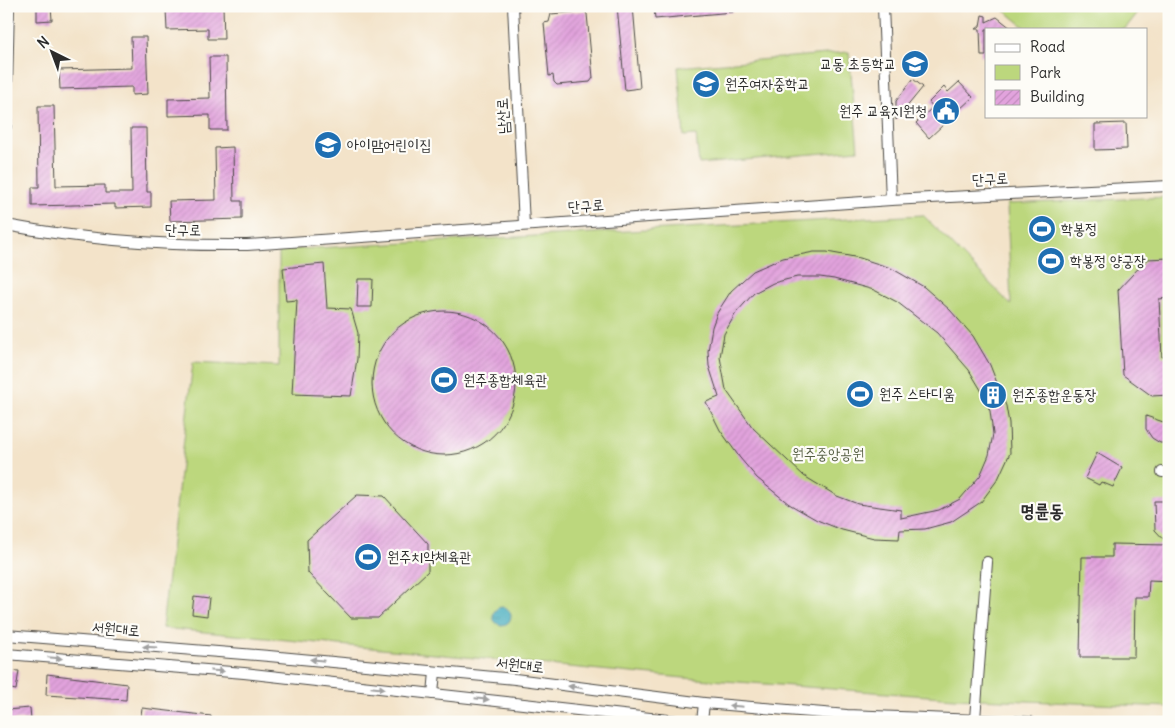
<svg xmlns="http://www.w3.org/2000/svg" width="1175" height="728" font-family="Delius,'Poor Story',sans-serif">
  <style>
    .green { fill: #bcd77d; stroke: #748154 }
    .water { fill: url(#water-ripples); stroke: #346a74 }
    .building { fill: url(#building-hatch); fill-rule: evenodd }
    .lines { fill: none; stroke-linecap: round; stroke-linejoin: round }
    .minor-casing { stroke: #494743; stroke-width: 12 }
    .minor { stroke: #fff; stroke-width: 10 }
    .oneway { fill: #a0a0a0 }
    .labels { text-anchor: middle; stroke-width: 4.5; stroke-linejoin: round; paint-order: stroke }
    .poi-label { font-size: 15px; fill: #2b2b2b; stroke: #fdfcf7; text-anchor: start }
    .street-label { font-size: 15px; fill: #2b2b2b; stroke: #fdfcf7 }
    .park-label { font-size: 15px; fill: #565f44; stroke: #fdfcf7 }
    .quarter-label { font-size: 18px; font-weight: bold; fill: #2b2b2b; stroke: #fdfcf7 }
  </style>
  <defs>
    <pattern id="water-ripples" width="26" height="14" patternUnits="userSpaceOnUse" patternTransform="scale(1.25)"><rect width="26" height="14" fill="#3da9bc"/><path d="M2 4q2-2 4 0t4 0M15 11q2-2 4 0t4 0" fill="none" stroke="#338a99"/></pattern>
    <pattern id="building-hatch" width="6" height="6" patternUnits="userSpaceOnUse" patternTransform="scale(1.25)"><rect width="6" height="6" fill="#e2a3dd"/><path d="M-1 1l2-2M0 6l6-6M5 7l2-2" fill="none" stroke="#c28cbe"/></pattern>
  </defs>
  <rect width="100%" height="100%" fill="#fdfcf7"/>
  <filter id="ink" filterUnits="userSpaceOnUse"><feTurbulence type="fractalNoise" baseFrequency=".02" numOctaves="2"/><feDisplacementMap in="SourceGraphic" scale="10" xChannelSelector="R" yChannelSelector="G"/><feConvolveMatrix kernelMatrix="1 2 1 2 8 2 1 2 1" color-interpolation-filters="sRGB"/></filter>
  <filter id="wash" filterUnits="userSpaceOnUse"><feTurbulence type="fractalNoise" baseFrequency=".0096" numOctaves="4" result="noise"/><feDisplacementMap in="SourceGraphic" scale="20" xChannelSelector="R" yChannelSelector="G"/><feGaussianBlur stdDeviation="1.12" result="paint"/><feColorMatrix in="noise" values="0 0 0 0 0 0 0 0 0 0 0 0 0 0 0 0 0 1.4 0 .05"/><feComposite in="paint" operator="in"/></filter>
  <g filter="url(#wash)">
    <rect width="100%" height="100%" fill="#f3e3c9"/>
    <!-- green -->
    <g class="green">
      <path d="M999,6H1143L1125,29H1027Z"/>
      <path d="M849,52L858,150L699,164L696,135L684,136L678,67Z"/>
      <path d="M1169,197V707L955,698L684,678L162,628L193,362L279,366V250L923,215L1011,305L1007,204Z"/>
    </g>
    <!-- water -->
    <circle class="water" cx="502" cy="616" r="9"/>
    <g id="blocks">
      <!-- building -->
      <g class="building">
        <path d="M37,6H51L52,20L37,21Z"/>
        <path d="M207,6H223L224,39H208V29L167,30L166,9L207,8Z"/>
        <path d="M617,6H633L640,88L625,90Z"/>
        <path d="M654,6H732L733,12L655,19Z"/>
        <path d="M584,11L587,14L593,78L590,82L557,85L554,82L553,75L549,76L544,23L549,22L551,14Z"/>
        <path d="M982,15L986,16V22L997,17L1012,29H986V56H981L980,29H976L980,26Z"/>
        <path d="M131,37H146L148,94L132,95V87L60,89L59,70L132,68Z"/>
        <path d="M209,57H226L227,130H210V115L168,116V99L210,98Z"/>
        <path d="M913,79L923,87L896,120V101Z"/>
        <path d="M959,82L973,97L929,138L916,123L933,107L929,102L944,87L948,92Z"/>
        <path d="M38,106H54L56,186L105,185V193H132L131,128H146L147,192H151V207L115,208V204L32,206V187H39Z"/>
        <path d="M1126,123L1127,149L1095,150V124Z"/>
        <path d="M233,147L234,201H242V219L170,221L169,201L216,200L215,148Z"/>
        <path d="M814,252H827L860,258L891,268L924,287L950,310L973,336L990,365L1006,406L1009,423L1010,453L998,479L981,502L951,522L925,529L900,530L899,539L874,538L842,530L817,520L789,504L757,478L740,458L720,430L706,402L719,397L709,366L708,351L712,327L717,313L731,291L753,271L783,258ZM797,277H820L834,279L874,290L897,302L937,333L969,370L981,390L990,411L993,434L989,455L980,476L960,499L939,510L901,518V510L858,504L837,496L804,476L753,428L726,390L720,357L724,334L736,313L754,293L773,283Z"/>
        <path d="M1169,258V298L1159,299L1162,357L1169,356V395L1152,396L1123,375L1118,290L1147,259Z"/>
        <path d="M324,264L327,308L351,309L358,333L357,359L351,396L292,394L297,300L286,301L283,268Z"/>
        <path d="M358,279H373L372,307H357Z"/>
        <circle cx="444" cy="383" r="72"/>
        <path d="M1146,416L1169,424V443H1160L1152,438L1146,429Z"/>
        <path d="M1097,453L1122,468L1113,487L1101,482L1099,485L1085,478Z"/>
        <path d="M357,495L384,496L428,544V571L378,618H351L308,573L307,540Z"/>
        <path d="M1154,501H1169V545L1155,530Z"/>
        <path d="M1112,544L1169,545V581L1149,580L1148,597H1135L1134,657H1080L1082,557H1112Z"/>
        <path d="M194,596L209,598L207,616L192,614Z"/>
        <path d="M6,670L19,671L16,690L6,688Z"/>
        <path d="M47,674L127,684L126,700L46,695Z"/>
        <path d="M30,708L31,719L6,721V710Z"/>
        <path d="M142,708L211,716V722H140Z"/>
      </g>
    </g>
  </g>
  <g filter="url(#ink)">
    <use href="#blocks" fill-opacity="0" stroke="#494743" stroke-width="1"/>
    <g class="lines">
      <!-- minor casing -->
      <g class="minor-casing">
        <g id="minor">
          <path d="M513,6L524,225"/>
          <path d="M883,6L891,200"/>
          <path d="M6,126L9,6"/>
          <path d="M6,225C86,240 166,246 247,245L891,200L1169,186"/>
          <path d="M1162,472H1169"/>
          <path d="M6,635L269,656L515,679L704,703L847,715L1030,722"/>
          <path d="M6,654L244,673L686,722"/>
          <path d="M433,694L435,672"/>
          <path d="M975,719L987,562"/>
          <path d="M702,722L704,703"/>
        </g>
      </g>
      <!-- minor -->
      <use href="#minor" class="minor"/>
    </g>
    <!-- one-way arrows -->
    <defs><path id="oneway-solid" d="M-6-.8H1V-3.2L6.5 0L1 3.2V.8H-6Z" transform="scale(1.25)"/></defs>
    <g class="oneway">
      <use href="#oneway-solid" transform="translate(150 647) rotate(-176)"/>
      <use href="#oneway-solid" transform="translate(55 658) rotate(5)"/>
      <use href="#oneway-solid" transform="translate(317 660) rotate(-174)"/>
      <use href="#oneway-solid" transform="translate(217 671) rotate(4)"/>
      <use href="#oneway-solid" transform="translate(575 687) rotate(-173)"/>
      <use href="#oneway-solid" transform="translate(378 688) rotate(6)"/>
      <use href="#oneway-solid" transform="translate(482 699) rotate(6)"/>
      <use href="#oneway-solid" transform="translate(736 706) rotate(-175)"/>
    </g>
  </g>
  <!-- icons -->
  <defs>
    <g id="school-disc" transform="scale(1.4375)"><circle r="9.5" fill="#1f6fb2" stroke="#fdfcf7"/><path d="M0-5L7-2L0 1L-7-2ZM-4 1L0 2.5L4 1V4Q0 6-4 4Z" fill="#fff"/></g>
    <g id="civic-disc" transform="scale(1.4375)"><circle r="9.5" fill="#1f6fb2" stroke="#fdfcf7"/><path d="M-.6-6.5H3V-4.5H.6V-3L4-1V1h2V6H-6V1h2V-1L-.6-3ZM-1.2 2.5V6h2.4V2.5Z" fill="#fff"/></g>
    <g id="stadium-disc" transform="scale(1.4375)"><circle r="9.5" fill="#1f6fb2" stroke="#fdfcf7"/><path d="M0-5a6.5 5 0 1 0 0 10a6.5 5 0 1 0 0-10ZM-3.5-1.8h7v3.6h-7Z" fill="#fff"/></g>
    <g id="building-disc" transform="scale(1.4375)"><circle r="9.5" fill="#1f6fb2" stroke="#fdfcf7"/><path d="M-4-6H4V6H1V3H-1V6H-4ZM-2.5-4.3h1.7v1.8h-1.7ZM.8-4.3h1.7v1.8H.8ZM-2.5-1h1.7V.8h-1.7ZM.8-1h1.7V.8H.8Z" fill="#fff"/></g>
  </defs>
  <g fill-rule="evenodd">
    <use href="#school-disc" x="915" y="64"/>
    <use href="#school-disc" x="706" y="84"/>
    <use href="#civic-disc" x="946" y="111"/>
    <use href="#school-disc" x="328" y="145"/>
    <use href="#stadium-disc" x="1042" y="229"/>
    <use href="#stadium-disc" x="1051" y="261"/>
    <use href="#stadium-disc" x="444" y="380"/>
    <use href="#stadium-disc" x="860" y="394"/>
    <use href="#building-disc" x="993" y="395"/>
    <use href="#stadium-disc" x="368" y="557"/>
  </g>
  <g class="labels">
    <!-- poi labels -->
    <g class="poi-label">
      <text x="896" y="69" text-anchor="end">교동 초등학교</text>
      <text x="725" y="89">원주여자중학교</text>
      <text x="927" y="116" text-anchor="end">원주 교육지원청</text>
      <text x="347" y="150">아이맘어린이집</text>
      <text x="1061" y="234">학봉정</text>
      <text x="1070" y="266">학봉정 양궁장</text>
      <text x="463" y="385">원주종합체육관</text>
      <text x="879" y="399">원주 스타디움</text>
      <text x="1012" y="400">원주종합운동장</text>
      <text x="387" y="562">원주치악체육관</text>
    </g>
    <!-- street labels -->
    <g class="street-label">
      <text transform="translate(503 116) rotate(-93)" y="5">남산로</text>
      <text transform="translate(990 179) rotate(-3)" y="5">단구로</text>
      <text transform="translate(586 206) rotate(-4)" y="5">단구로</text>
      <text transform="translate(183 230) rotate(1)" y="5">단구로</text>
      <text transform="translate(116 629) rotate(5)" y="5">서원대로</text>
      <text transform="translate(520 665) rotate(6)" y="5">서원대로</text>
    </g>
    <!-- park labels -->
    <g class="park-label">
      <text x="828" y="459">원주중앙공원</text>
    </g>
    <!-- quarter labels -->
    <g class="quarter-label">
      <text x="1042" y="517">명륜동</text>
    </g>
  </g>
  <!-- margin -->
  <rect width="1175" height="728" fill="none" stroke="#fdfcf7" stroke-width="25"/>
  <!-- legend -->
  <rect x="985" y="28" width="162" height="90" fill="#fdfcf7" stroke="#a9a8a5"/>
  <rect x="995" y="44" width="25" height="8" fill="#ffffff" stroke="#a9a8a5"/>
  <text x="1030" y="52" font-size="15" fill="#2b2b2b">Road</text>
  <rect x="995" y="65" width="25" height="15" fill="#bcd77d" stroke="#a9a8a5"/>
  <text x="1030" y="78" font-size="15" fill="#2b2b2b">Park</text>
  <rect x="995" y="90" width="25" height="15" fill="url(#building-hatch)" stroke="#a9a8a5"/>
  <text x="1030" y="102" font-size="15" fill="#2b2b2b">Building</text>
  <!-- north arrow -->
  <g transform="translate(52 52) rotate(318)" stroke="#fdfcf7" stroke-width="4" paint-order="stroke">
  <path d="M0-4L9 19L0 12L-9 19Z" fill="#2b2b2b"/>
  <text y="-8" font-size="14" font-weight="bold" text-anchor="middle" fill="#2b2b2b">N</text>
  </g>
</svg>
